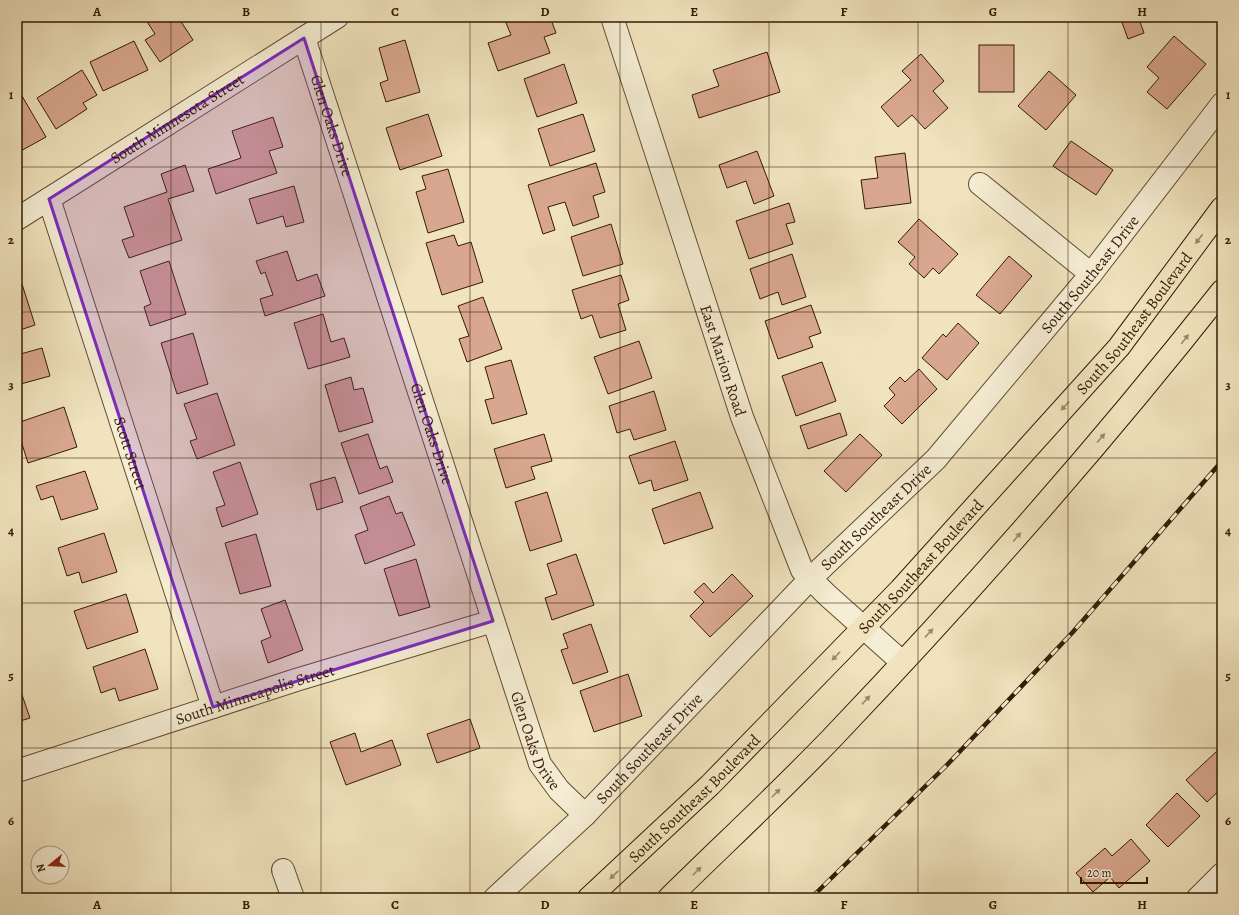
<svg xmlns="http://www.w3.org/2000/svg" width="1239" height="915" font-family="Alegreya,serif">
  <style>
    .building { fill: #d9a78f; stroke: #331b04 }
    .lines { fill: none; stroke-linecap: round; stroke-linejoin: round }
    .minor-casing { stroke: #624d32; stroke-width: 24 }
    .major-casing { stroke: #331b04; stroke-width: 24 }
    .minor { stroke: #f5edd4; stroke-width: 22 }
    .major { stroke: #f0e3bd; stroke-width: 22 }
    .rail-casing { stroke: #331b04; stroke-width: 4.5 }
    .rail { stroke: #f5edd4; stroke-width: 3; stroke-dasharray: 9; stroke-linecap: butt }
    .oneway { fill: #9b896a }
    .marked { fill: #7b2cbf; fill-opacity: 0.2; stroke: #7b2cbf; stroke-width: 3; stroke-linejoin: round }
    .grid { fill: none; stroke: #331b04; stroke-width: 1; stroke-opacity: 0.55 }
    .labels { text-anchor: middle; stroke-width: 4; stroke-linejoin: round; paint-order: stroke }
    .street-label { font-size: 16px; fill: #331b04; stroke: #f5edd4 }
    .neatline { fill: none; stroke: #331b04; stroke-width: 1.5 }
    .grid-label { font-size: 13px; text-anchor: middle; font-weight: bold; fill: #331b04 }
  </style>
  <rect width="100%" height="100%" fill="#f0e3bd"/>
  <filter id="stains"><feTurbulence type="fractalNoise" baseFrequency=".005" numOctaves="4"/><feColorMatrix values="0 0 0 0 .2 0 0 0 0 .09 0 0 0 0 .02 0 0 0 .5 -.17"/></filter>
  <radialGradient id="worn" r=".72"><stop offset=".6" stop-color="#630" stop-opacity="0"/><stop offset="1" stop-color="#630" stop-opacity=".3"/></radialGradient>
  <!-- building -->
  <g class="building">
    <path d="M144,17H178L193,40L160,62L145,40L155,34Z"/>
    <path d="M507,17H550L556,33L544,37L550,53L498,71L488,43L511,35L504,18Z"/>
    <path d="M1120,17H1143L1139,19L1144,33L1128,39Z"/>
    <path d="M1174,36L1206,64L1167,109L1147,92L1159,78L1147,67Z"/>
    <path d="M405,40L420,92L386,102L380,83L388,80L379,48Z"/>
    <path d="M134,41L148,70L103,91L90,62Z"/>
    <rect x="979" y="45" width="35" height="47"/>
    <path d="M767,52L780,92L699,118L692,95L719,86L713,70Z"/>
    <path d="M921,54L944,81L933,91L948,108L925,129L912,115L898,127L881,107L911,80L902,71Z"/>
    <path d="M564,64L577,103L537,117L524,79Z"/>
    <path d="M82,70L97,95L83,103L87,109L56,129L37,98Z"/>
    <path d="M1049,71L1076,95L1046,130L1018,106Z"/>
    <path d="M22,96L46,137L17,153V99Z"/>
    <path d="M428,114L442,156L400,170L386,128Z"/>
    <path d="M583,114L595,151L550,166L538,129Z"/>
    <path d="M273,117L283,147L269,151L277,173L216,194L208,169L241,158L232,131Z"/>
    <path d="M1071,141L1113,170L1096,195L1053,166Z"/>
    <path d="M757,151L774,196L754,204L746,181L727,188L719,165Z"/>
    <path d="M905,153L911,203L865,209L861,180L878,178L875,157Z"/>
    <path d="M596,163L605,192L593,196L599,217L573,226L565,202L548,207L555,230L543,234L528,185Z"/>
    <path d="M185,165L194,191L168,199L182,240L129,258L122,240L134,236L124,207L167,192L161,174Z"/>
    <path d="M448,169L464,222L428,233L416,192L426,189L422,176Z"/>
    <path d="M294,186L304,222L286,227L283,216L257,224L249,199Z"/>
    <path d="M789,203L795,222L786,224L793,244L749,259L736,221Z"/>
    <path d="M919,219L958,254L939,274L933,268L924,278L909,264L915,257L898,242Z"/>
    <path d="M611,224L623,264L583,276L571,237Z"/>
    <path d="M454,235L458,246L471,242L483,282L442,295L426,243Z"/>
    <path d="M287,251L297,281L317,274L325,296L265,316L260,299L273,295L265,272L261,274L256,261Z"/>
    <path d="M792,254L806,297L782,305L778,292L760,299L750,269Z"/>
    <path d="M1009,256L1032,276L1000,314L976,295Z"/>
    <path d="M169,261L186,314L150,326L144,307L151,304L140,271Z"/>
    <path d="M621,275L629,300L618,304L626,330L600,338L592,315L581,319L572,290Z"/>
    <path d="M22,284L35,325L17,331V286Z"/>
    <path d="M483,297L502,349L467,362L459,339L469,336L458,306Z"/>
    <path d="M811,305L821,333L809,337L813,347L778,359L765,321Z"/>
    <path d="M323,314L331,342L344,338L350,357L308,369L294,323Z"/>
    <path d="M958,323L979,343L947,380L922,358L943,334L946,337Z"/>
    <path d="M193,333L208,384L177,394L161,343Z"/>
    <path d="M639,341L652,378L608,394L594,357Z"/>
    <path d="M42,348L50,376L17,385V355Z"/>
    <path d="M511,360L527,414L492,424L485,400L494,398L485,367Z"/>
    <path d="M822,362L836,401L796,416L782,376Z"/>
    <path d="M919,369L937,389L902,424L884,406L895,395L889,388L900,377L905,382Z"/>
    <path d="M351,377L354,390L363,388L373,422L339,432L325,385Z"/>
    <path d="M654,391L666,430L634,440L630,429L617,433L609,406Z"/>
    <path d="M217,393L235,445L197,459L190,441L197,439L184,404Z"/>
    <path d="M64,407L77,447L28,463L17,428V423Z"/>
    <path d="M840,413L847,435L808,449L800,426Z"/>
    <path d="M368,434L380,469L387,466L393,482L359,494L341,443Z"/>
    <path d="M544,434L552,461L531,467L535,479L506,488L494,449Z"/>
    <path d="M860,434L882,455L846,492L824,471Z"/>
    <path d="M675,441L688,480L654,491L651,480L639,484L629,456Z"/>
    <path d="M240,462L258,514L222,527L216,508L225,505L213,472Z"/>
    <path d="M85,471L98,509L61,520L53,496L41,500L36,486Z"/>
    <path d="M335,477L343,502L317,510L310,484Z"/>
    <path d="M547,492L562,541L530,551L515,502Z"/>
    <path d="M700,492L713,528L664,544L652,509Z"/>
    <path d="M389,496L396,514L402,512L415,545L365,564L355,535L368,530L360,507Z"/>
    <path d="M104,533L117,572L82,583L79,572L67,576L58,548Z"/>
    <path d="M256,534L271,586L240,594L225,543Z"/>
    <path d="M576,554L594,605L552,620L545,598L557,594L547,564Z"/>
    <path d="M416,559L430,607L399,616L384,569Z"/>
    <path d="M732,574L753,596L710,637L690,616L704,602L694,592L704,583L713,593Z"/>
    <path d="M126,594L138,632L87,649L74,611Z"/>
    <path d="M285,600L303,650L268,663L261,641L271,637L261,609Z"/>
    <path d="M591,624L608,672L573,684L561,650L568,648L563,634Z"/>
    <path d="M145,649L158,689L119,701L115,688L101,693L93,667Z"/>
    <path d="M628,674L642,716L594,732L580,691Z"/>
    <path d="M20,689L30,718L17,722V690Z"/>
    <path d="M470,719L480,748L437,763L427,734Z"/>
    <path d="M355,733L361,752L392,740L401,765L346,785L330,742Z"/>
    <path d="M1218,750L1222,754V788L1207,802L1186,780Z"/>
    <path d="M1177,793L1200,816L1168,847L1146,825Z"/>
    <path d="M1131,839L1150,861L1119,888L1110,877L1093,892L1076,873L1105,848L1112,856Z"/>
  </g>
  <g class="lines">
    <!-- minor casing -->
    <g class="minor-casing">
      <g id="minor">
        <path id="s1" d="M612,17L742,417L802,570L827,595L902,662"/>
        <path id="s2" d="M304,38L540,764L559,790L585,815"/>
        <path d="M980,184L1091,274"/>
        <path id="s3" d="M49,199L213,707"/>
        <path id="s4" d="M17,219L337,17"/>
        <path id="s5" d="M17,771L296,680L493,621"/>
        <path d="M283,870L293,898"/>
        <path id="s6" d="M495,898L585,815L810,579L936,459L1091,274L1222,104"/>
        <path d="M1198,898L1222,874"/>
      </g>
    </g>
    <!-- major casing -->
    <g class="major-casing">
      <g id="major">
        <path id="s7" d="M589,898L710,785L900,590L1119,347L1222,208"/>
        <path d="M669,898C723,845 779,793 831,739C968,595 1099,447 1222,291"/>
      </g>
    </g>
    <!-- minor -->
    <use href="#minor" class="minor"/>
    <!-- major -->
    <use href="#major" class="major"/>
    <!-- rail casing -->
    <g class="rail-casing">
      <path id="rail" d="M811,898L946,766L1072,633L1222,461"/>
    </g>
    <!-- rail -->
    <use href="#rail" class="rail"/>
  </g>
  <!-- one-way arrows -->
  <defs><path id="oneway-solid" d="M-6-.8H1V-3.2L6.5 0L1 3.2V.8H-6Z"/></defs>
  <g class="oneway">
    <use href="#oneway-solid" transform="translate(1199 239) rotate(127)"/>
    <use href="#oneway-solid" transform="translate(1185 339) rotate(-52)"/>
    <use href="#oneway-solid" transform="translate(1065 406) rotate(132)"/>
    <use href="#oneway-solid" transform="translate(1101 438) rotate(-50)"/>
    <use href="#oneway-solid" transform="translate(1017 537) rotate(-50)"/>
    <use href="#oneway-solid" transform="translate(929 633) rotate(-47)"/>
    <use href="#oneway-solid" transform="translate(836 656) rotate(134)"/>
    <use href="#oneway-solid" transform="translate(866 700) rotate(-47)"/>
    <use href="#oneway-solid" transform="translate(776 793) rotate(-45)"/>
    <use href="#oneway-solid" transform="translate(697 871) rotate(-45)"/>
    <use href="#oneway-solid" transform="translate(614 875) rotate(137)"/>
  </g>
  <!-- marked area -->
  <path class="marked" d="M304,38L493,621L213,707L49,199Z"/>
  <!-- grid -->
  <path class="grid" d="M171,17V898M321,17V898M470,17V898M620,17V898M769,17V898M918,17V898M1068,17V898M17,167H1222M17,312H1222M17,458H1222M17,603H1222M17,748H1222"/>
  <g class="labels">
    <!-- street labels -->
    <g class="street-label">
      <text dy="6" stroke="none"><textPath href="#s4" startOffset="189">South Minnesota Street</textPath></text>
      <text dy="6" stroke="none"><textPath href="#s2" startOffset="92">Glen Oaks Drive</textPath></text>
      <text dy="6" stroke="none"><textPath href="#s6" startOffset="863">South Southeast Drive</textPath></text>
      <text dy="6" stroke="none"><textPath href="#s7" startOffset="793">South Southeast Boulevard</textPath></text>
      <text dy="6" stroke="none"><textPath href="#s1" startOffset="361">East Marion Road</textPath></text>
      <text dy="6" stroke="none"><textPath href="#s2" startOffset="416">Glen Oaks Drive</textPath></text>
      <text dy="6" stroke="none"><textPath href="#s3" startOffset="267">Scott Street</textPath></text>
      <text dy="6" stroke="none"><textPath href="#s6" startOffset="539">South Southeast Drive</textPath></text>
      <text dy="6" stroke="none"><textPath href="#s7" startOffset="469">South Southeast Boulevard</textPath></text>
      <text dy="6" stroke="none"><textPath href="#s5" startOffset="250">South Minneapolis Street</textPath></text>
      <text dy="6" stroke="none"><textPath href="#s2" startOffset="740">Glen Oaks Drive</textPath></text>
      <text dy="6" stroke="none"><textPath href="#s6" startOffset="215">South Southeast Drive</textPath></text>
      <text dy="6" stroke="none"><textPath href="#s7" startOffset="145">South Southeast Boulevard</textPath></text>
    </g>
  </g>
  <!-- margin -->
  <rect width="1239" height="915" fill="none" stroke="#f0e3bd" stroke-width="44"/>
  <!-- north arrow -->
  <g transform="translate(50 865) rotate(252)"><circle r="19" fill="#f5edd4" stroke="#a79981"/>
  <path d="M0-3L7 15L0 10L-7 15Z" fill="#8f2418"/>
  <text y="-6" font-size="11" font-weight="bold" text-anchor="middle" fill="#331b04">N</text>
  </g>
  <!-- scale -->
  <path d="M1081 877v6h66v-6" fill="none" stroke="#331b04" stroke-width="2"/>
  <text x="1087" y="877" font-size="12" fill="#331b04" stroke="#f5edd4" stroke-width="3" paint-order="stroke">20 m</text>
  <rect x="22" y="22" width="1195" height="871" class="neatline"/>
  <g class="grid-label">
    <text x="97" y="16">A</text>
    <text x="246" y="16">B</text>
    <text x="395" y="16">C</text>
    <text x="545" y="16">D</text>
    <text x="694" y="16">E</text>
    <text x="844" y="16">F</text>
    <text x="993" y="16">G</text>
    <text x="1142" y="16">H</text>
    <text x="11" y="99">1</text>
    <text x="1228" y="99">1</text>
    <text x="11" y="244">2</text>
    <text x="1228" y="244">2</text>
    <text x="11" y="389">3</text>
    <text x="1228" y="389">3</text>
    <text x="11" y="535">4</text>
    <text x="1228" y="535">4</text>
    <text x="11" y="680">5</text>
    <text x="1228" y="680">5</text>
    <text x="11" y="825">6</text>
    <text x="1228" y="825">6</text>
    <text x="97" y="909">A</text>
    <text x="246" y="909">B</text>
    <text x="395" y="909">C</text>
    <text x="545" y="909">D</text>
    <text x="694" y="909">E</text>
    <text x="844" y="909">F</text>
    <text x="993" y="909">G</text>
    <text x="1142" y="909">H</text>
  </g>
  <rect width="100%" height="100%" filter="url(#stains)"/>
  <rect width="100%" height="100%" fill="url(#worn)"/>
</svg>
